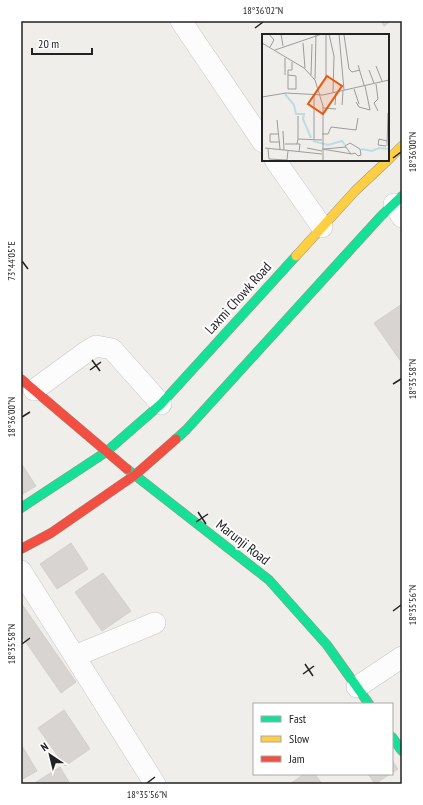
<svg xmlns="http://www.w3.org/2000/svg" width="423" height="805" font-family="'PT Sans Narrow',sans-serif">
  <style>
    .building { fill: #d7d4d2; stroke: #d3d0cc }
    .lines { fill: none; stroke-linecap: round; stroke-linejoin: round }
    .street-casing { stroke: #c9c8c7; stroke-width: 22 }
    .fast-casing { stroke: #999a82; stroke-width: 10 }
    .slow-casing { stroke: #999a82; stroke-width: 10 }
    .jam-casing { stroke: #999a82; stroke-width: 10 }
    .street { stroke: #fdfcfc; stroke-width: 21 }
    .fast { stroke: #16e098; stroke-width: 9 }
    .slow { stroke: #ffcf43; stroke-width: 9 }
    .jam { stroke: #f24e42; stroke-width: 9 }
    .ticks { fill: none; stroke: #222; stroke-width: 1.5 }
    .labels { text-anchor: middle; stroke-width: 4; stroke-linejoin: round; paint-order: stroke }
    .street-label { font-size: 14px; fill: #222; stroke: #fff }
    .inset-river { fill: none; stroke: #bfdbe3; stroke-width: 2 }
    .inset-road { fill: none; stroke: #9e9c9b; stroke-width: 1 }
    .view { fill: #e8590c; fill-opacity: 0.15; stroke: #e8590c; stroke-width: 2 }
    .inset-edge { fill: none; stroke: #222; stroke-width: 2 }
    .neatline { fill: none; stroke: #222; stroke-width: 1.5 }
    .ticks-label { font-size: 10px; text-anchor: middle; fill: #222 }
  </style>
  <rect width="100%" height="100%" fill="#f0eeeb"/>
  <!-- building -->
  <g class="building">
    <path d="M381,21H391L384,26Z"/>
    <path d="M402,304V363L374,323Z"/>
    <path d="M21,463L36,486L21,495Z"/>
    <path d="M71,543L88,569L57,589L40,564Z"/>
    <path d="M103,573L131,611L102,631L75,592Z"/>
    <path d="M21,603L76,682L61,693L21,635Z"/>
    <path d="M64,710L90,749L65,766L38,728Z"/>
    <path d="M21,744L37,771L21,780Z"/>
    <path d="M392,760L398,769L392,773Z"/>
    <path d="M60,767L70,784H33Z"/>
    <path d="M304,774H315L322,784H290Z"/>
    <path d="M368,774H390L375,784Z"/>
  </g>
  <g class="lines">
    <!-- street casing -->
    <g class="street-casing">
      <g id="street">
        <path d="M181,21L263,142"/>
        <path d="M275,160L322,227"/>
        <path d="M394,204L402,217"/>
        <path d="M34,390L86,352L96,346L112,349L161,404"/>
        <path d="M21,571L155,784"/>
        <path d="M75,656L155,623"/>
        <path d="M357,687L402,657"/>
      </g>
    </g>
    <!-- fast casing -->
    <g class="fast-casing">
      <g id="fast">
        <path d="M176,439L186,430L381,216L402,196"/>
        <path d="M127,469L269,580L327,645L369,704"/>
        <path d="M21,508L106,452L161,404L296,256"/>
        <path d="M392,737L402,751"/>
      </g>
    </g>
    <!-- slow casing -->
    <g class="slow-casing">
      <g id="slow">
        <path d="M388,160L402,146"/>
        <path d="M296,256L355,191L388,160"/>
      </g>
    </g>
    <!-- jam casing -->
    <g class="jam-casing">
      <g id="jam">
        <path d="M21,379L127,469"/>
        <path d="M21,549L51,533L135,475L176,439"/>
      </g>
    </g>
    <!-- street -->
    <use href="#street" class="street"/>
    <!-- fast -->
    <use href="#fast" class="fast"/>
    <!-- slow -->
    <use href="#slow" class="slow"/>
    <!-- jam -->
    <use href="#jam" class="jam"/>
  </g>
  <!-- ticks -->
  <path class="ticks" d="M255,28L263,22M393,158L401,152M22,261L28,269M92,360L100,371M90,370L101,362M393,384L401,379M22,417L30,412M198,512L206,524M196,522L208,514M393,611L401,605M22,644L30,638M305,664L313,676M303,674L314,666M147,783L155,777"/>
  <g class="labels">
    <!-- street labels -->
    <g class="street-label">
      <text transform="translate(238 298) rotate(-48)" y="5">Laxmi Chowk Road</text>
      <text transform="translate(243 542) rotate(38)" y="5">Marunji Road</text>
    </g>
  </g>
  <!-- overview -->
  <g transform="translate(262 34)">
    <rect width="127" height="127" fill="#f0eeeb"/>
    <path class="inset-river" d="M23,60L32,71L34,80H42L41,85L49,104M51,107L66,111L80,107L83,111M99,115L110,117L117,114L127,115"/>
    <path class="inset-road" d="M7,0L12,6L8,13M19,0L21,12M64,0V43M67,0L72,22L71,58M77,0L82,56M82,1L87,35L90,38L98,36M0,9L42,34L53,46L61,72V127M41,9L43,34M13,16L60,0M96,31L102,51M114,32L120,47M107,36L112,49M23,41V24M26,41L34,42V55H26V36H30V28M49,41L50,10M53,45L54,0M114,50L116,65L112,69L116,77M92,55L97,70M0,63L24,59L61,61L127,46M94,68L97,73L108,76L103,52M73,71L74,59M80,71L81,57M61,74L74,75M15,86L18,115M21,97L22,116M16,100H8V108H18M60,100H66L69,93L94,96L96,84M36,105V82M52,105V61M23,110H38L37,118M35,110L36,105L60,106M124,112L116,111L117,105L125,107M125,112L126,79M3,114L60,120M6,114L7,125L25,126L26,117M45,114L60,117M60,115L90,120L93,119L96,122L99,121L98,115L88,109L83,112L89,120M62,115L84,113"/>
    <path class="view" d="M65,42L80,52L61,80L46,70Z"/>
    <rect width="127" height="127" class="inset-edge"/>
  </g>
  <!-- border -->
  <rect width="423" height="805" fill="none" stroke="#ffffff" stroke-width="44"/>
  <!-- legend -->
  <rect x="253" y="703" width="140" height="72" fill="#ffffff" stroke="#a7a7a7"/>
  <rect x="261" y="716" width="20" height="6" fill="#16e098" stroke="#a7a7a7"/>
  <text x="289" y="723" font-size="12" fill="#222222">Fast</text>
  <rect x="261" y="736" width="20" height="6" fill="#ffcf43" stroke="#a7a7a7"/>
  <text x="289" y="743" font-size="12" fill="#222222">Slow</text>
  <rect x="261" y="756" width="20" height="6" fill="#f24e42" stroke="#a7a7a7"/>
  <text x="289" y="763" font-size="12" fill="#222222">Jam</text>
  <!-- north arrow -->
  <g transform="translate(50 755) rotate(325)" stroke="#ffffff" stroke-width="3" paint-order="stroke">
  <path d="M0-3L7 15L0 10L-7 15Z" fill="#222222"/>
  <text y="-6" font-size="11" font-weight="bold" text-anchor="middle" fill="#222222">N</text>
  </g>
  <!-- scale -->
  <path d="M32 48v6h60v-6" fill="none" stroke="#222222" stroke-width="2"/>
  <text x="38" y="48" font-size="12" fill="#222222" stroke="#ffffff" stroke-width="3" paint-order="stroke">20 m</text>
  <rect x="22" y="22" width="379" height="761" class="neatline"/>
  <g class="ticks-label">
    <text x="263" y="14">18°36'02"N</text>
    <text transform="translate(412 152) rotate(-90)" y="4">18°36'00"N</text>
    <text transform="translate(11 261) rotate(-90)" y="4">73°44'05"E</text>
    <text transform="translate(412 379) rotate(-90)" y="4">18°35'58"N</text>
    <text transform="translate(11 417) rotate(-90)" y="4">18°36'00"N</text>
    <text transform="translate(412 605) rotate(-90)" y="4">18°35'56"N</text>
    <text transform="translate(11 644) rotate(-90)" y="4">18°35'58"N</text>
    <text x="147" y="798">18°35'56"N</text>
  </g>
</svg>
